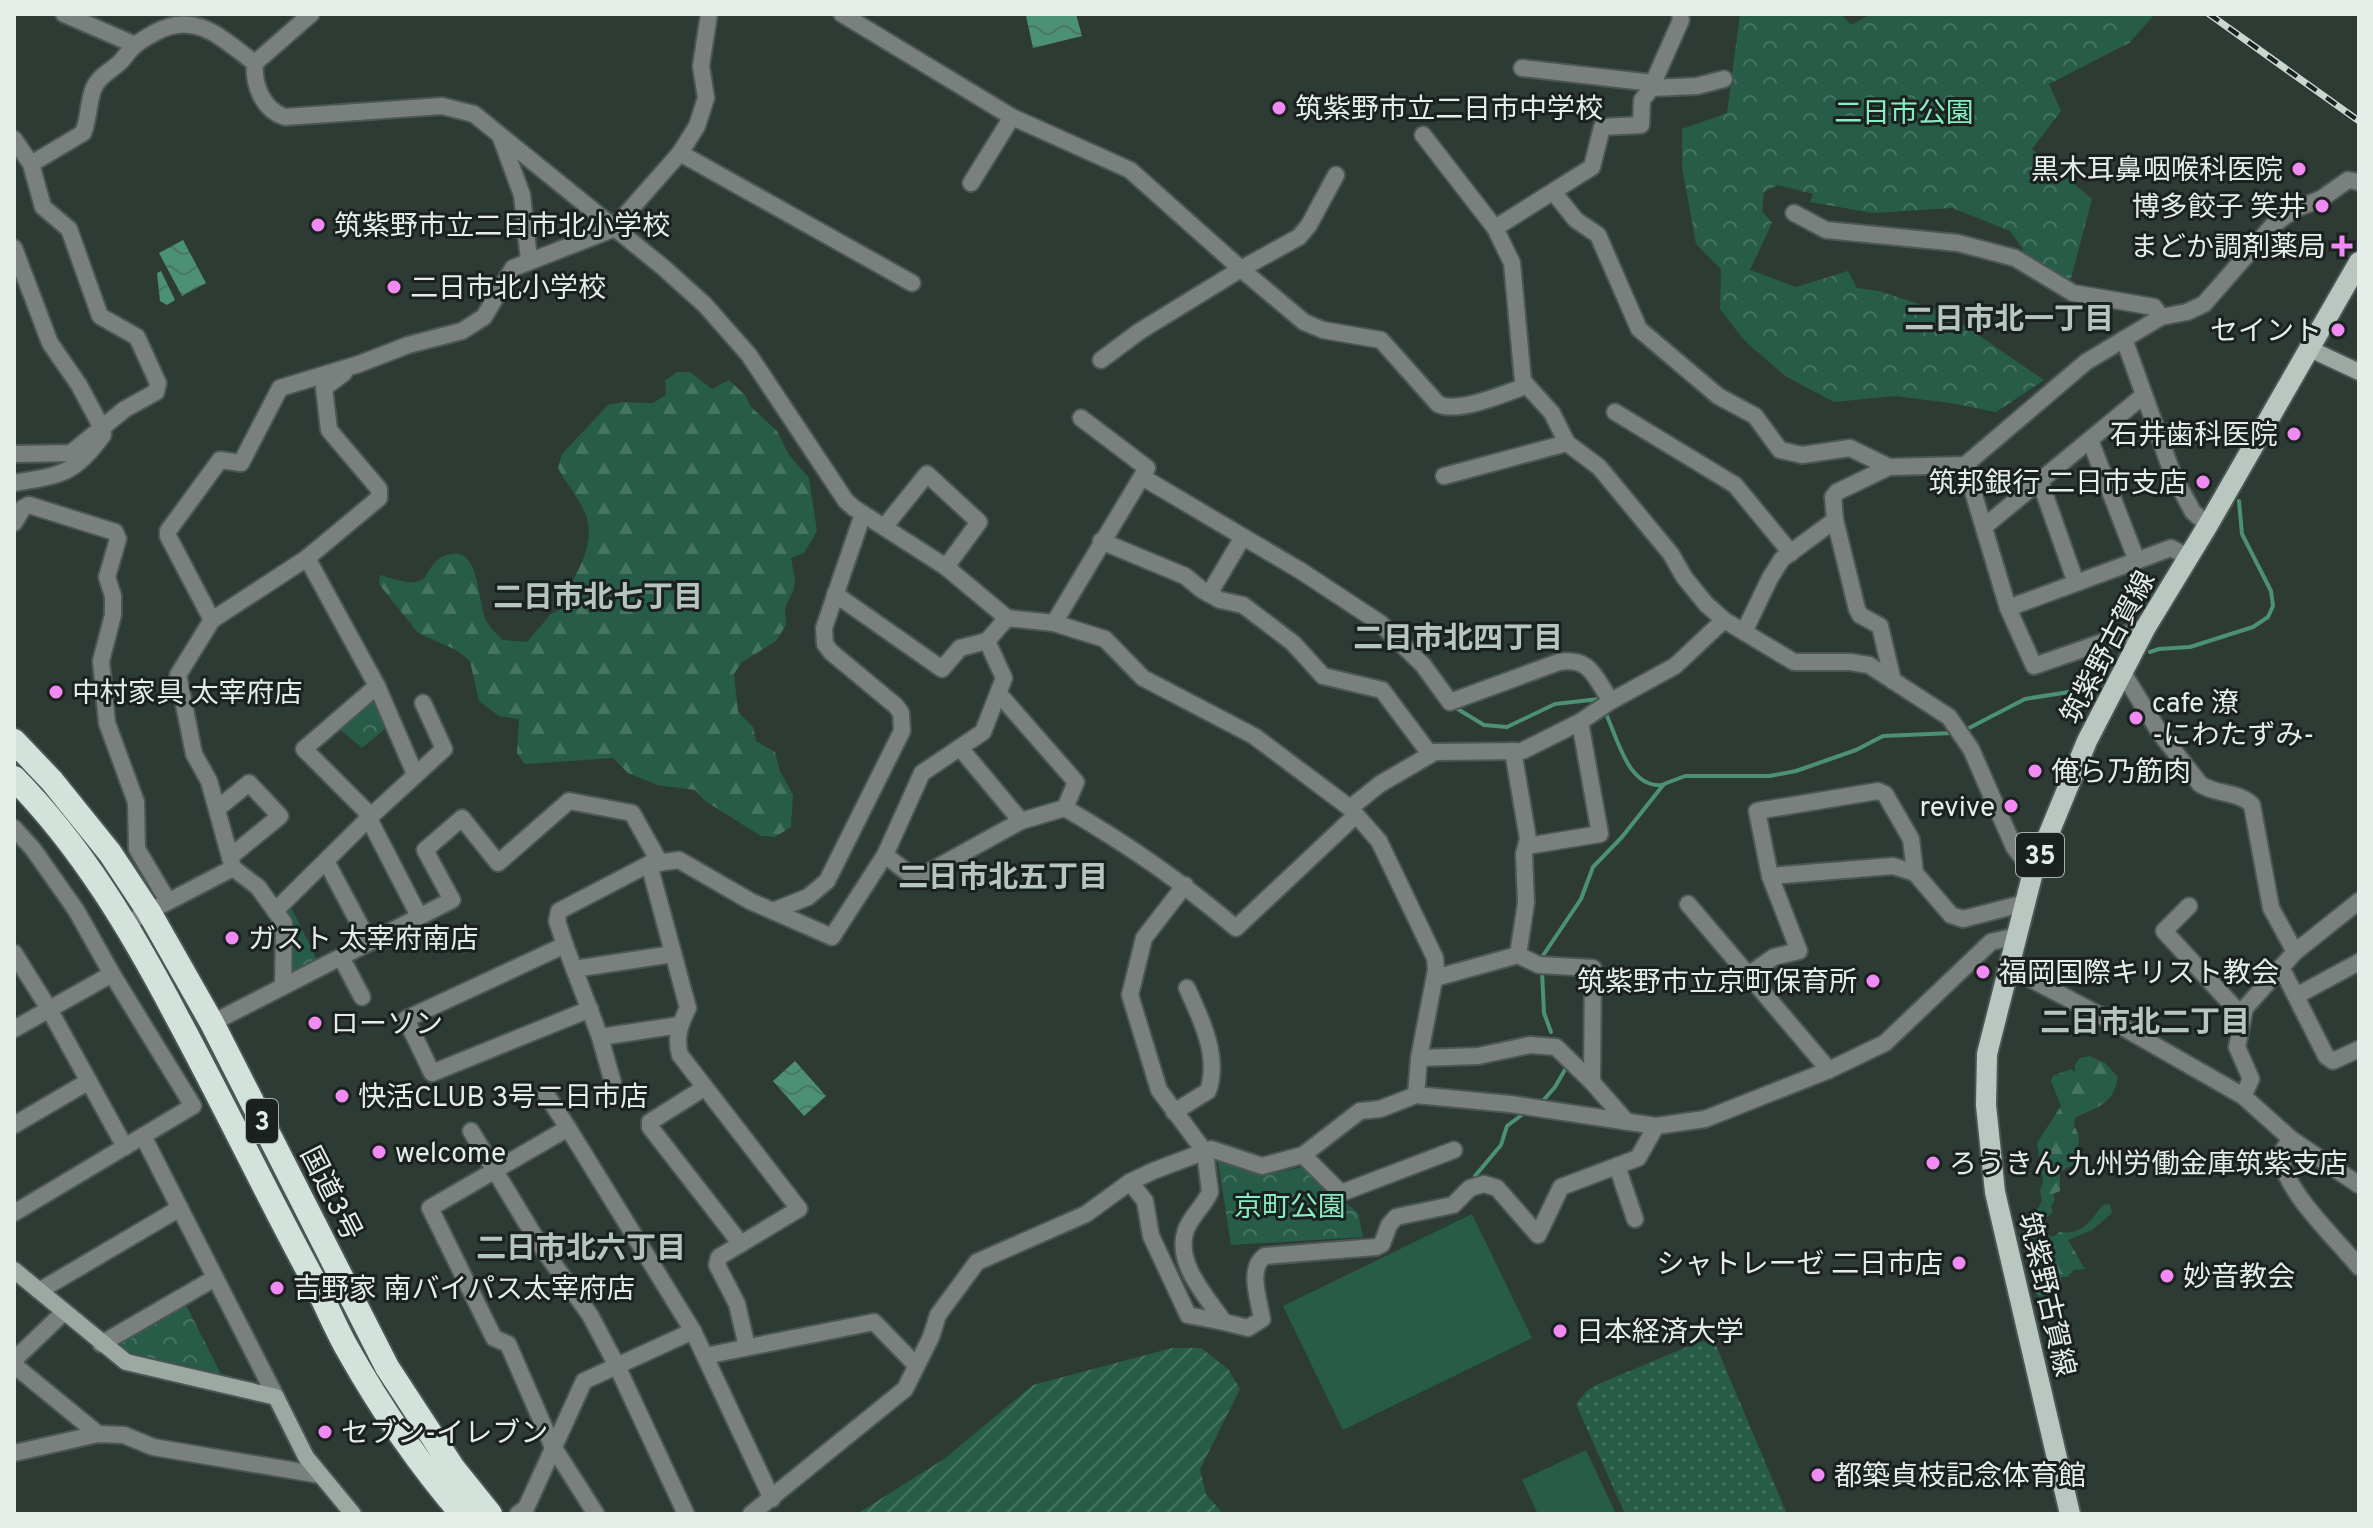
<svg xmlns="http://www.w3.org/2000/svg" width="2373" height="1528" font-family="Overpass,'Noto Sans JP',sans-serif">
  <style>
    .grass { fill: url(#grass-dots) }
    .forest { fill: url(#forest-firs) }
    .park { fill: url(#park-crowns) }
    .garden { fill: url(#garden-furrows) }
    .pitch { fill: #265c48 }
    .water { fill: url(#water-waves) }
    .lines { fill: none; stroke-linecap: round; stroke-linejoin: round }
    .stream { stroke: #4c9075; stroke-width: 4 }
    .street-casing { stroke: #4b5752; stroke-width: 20 }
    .secondary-casing { stroke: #4b5752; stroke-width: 20 }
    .primary-casing { stroke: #4b5752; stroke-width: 24 }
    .highway-casing { stroke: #4b5752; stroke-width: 28 }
    .street { stroke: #79807d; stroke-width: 16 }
    .secondary { stroke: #9ea8a3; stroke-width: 16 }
    .primary { stroke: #bac7c1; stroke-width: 20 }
    .highway { stroke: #d3e3dc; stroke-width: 24 }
    .rail-casing { stroke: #ccd5d0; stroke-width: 7 }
    .rail { stroke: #1b211e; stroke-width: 4; stroke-dasharray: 12; stroke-linecap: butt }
    .poi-dot { fill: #f28af3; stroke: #1b211e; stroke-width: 3 }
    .labels { text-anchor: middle; stroke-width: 6; stroke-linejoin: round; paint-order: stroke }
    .shield { fill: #1b211e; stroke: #a8b0ac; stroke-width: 2 }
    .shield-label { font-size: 26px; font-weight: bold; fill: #e5ede9 }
    .poi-label { font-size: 28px; fill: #e5ede9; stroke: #1b211e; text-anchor: start }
    .park-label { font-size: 28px; fill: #87ebc3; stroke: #1b211e }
    .street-label { font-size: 28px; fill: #e5ede9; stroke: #1b211e }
    .neighbourhood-label { font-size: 30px; font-weight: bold; fill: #b6c6be; stroke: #1b211e }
  </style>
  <defs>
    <pattern id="grass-dots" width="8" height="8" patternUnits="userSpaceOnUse" patternTransform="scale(2)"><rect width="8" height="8" fill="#265c48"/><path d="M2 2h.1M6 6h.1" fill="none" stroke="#457462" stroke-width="1.8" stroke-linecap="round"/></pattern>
    <pattern id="forest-firs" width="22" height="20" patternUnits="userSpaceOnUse" patternTransform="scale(2)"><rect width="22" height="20" fill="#265c48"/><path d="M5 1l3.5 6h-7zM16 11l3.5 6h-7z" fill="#457462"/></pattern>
    <pattern id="park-crowns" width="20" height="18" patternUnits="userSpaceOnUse" patternTransform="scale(2)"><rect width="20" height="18" fill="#265c48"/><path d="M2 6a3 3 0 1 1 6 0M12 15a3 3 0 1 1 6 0" fill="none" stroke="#457462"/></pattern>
    <pattern id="garden-furrows" width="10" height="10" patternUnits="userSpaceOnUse" patternTransform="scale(2)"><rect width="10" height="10" fill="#265c48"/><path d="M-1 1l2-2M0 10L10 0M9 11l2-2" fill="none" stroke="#457462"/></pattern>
    <pattern id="water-waves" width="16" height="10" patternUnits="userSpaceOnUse" patternTransform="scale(2)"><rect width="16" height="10" fill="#4c9075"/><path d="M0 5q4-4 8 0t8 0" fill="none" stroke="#4a7665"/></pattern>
  </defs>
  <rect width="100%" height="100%" fill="#2e3b35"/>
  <!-- grass -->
  <path class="grass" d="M1714,1341L1787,1514H1625L1576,1404L1588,1390L1596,1385L1699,1342Z"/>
  <!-- forest -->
  <g class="forest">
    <path d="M678,372H690L712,389L729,380L745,395L751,407L777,431L789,455L809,478L817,531L804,553L791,558L795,580L794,589L785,608L786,625L776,641L742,662L734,674L738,712L753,727L756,741L775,752L780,771L793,795L791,827L775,837L761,836L705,801L695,790L657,785L628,773L613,758L525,764L517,754L519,719L499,716L479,701L470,661L456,650L418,633L379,584L380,575C393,578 416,589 426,576C430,569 434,561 442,557C482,538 476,603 487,622C490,628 498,635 503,640L527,642L551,614L561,609C570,578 596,552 587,518C582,501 566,484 558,468L562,454L608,405L623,402L653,403L666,395L665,380Z"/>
    <path d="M2090,1056L2105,1063L2118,1077C2113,1106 2097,1106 2075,1118L2074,1126C2082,1138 2079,1145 2073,1157L2078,1162L2060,1172V1191L2053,1194L2055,1200L2051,1207L2053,1212L2041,1223L2042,1232L2053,1237L2060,1232C2084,1235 2090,1220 2103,1205L2110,1204L2112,1213L2092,1230L2068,1240L2085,1269L2074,1270L2068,1277H2061V1282L2047,1287L2042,1301C2032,1290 2032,1282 2036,1268L2048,1263L2049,1251L2042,1247L2033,1250L2025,1248L2018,1238L2033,1219L2042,1200L2040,1191L2043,1181L2037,1143L2061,1106L2051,1081L2053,1076L2071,1069L2075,1072V1065L2080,1058Z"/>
  </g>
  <!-- park -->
  <g class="park">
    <path d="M1740,14H1841L1851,25L1871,14H2155L2129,43L2049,84L2061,111L2032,149L2092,199L2069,286L2022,257L2023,249L2010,231L1952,208L1873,213L1810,202L1813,194L1778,185L1764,192L1762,211L1772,223L1750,270L1796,287L1848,271L1857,288L1879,291L1946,313L2044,380L1996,412L1950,403L1895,396L1834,402L1785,376L1744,340L1720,309L1721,269L1696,244L1682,167V129L1727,113Z"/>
    <path d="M371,700L379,704L387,727L362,748L338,728Z"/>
    <path d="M292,909L319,964L293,977L288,969L285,913Z"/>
    <path d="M1226,1161C1249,1179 1275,1173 1302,1167L1358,1213L1363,1237L1231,1245L1218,1162Z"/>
    <path d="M186,1305L221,1374L120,1350L118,1342Z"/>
  </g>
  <!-- garden -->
  <path class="garden" d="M1172,1348H1201L1228,1369L1240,1389L1200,1469L1206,1494L1223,1514H857L944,1459L1033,1385Z"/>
  <!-- pitch -->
  <g class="pitch">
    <path d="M1472,1214L1532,1338L1343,1430L1283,1306Z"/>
    <path d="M1586,1450L1616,1514H1538L1522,1480Z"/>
  </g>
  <!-- water -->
  <g class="water">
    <path d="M1036,14H1076L1082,36L1033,48L1026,16Z"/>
    <path d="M183,240L206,283L182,296L159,253Z"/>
    <path d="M161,271L175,300L167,305L160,301L157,273Z"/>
    <path d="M795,1061L826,1096L804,1116L773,1081Z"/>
  </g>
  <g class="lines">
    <!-- stream -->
    <g class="stream">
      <path d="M2150,652L2159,649L2190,647L2253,627L2268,617L2273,606L2271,591L2242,534L2239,501"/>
      <path d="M1456,708L1484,725L1507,727L1555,704L1599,699"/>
      <path d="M1606,714C1618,739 1628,788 1662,785"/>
      <path d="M1969,728L2025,699L2088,689L2107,659"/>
      <path d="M1540,960L1581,899L1593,867L1622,837L1664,784L1685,776H1770L1796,771L1856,750L1883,736L1952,733"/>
      <path d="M1542,971L1544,1013L1551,1032"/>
      <path d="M1541,1103L1555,1087L1566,1068"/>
      <path d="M1475,1176L1501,1145L1507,1126L1523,1114"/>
    </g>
    <!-- street casing -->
    <g class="street-casing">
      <g id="street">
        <path d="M64,14L133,44"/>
        <path d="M311,14L255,63C253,85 263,110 285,117L442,106L474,114L664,268L705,305L749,355L846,501L854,508L946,567L1007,618L1054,623L1105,639L1143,678L1254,736L1350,808L1379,841L1435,958L1436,970L1419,1058L1416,1095"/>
        <path d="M842,14L1012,117L1130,170L1241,269L1304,322L1323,330L1381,340L1438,404C1458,414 1505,393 1526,386"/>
        <path d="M1522,68L1653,83"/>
        <path d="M1651,88L1697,86L1724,79"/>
        <path d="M1423,135L1495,228L1512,263L1523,381L1552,413L1567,443L1599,467L1671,554L1684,577L1706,604L1724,620L1794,662H1850L1869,665L1949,717L1971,749L2014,847L2033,872"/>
        <path d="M501,138L522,195L529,260"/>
        <path d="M14,139L31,164L43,207L69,229L100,316L137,337L158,383L156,392L125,409L71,453L14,454"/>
        <path d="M680,153L912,283"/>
        <path d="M31,164L83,133C89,119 88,104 93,90C98,75 114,70 123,59C134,44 140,41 156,32C197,10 223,40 255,63"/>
        <path d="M971,183L1012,117"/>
        <path d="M1554,193L1576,220L1598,235L1639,329L1718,396L1755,416L1780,450L1802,455L1850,448L1889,467"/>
        <path d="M1794,213L1826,230L1958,243L2015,258L2073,293L2154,307L2161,317"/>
        <path d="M1495,228L1592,167L1602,127L1641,125L1642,100L1650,90L1681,20L1680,14"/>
        <path d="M14,248L50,343L79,385L103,430"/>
        <path d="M2124,339L2173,475L2193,512L2208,525"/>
        <path d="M1101,360L1140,331L1241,269L1299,237L1309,225L1336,175"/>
        <path d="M1615,412L1735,485L1791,553"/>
        <path d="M2090,440L2137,561"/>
        <path d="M1965,465L2008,608L2034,666L2146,627"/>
        <path d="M1444,476L1567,443"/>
        <path d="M1142,477L1301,571L1380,623L1423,665L1450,702L1559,662C1591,657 1594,677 1611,701"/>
        <path d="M2040,481L2076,583"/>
        <path d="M14,483C61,475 74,475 103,435"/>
        <path d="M1835,520L1857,609L1860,615L1880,626L1893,681"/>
        <path d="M14,523L23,508L29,505L115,532L118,539L107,577L113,596V615L101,661L107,723L136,802L137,849L168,901"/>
        <path d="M885,526L927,474L979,522L946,567"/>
        <path d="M1985,526L2144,395"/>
        <path d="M1101,541L1185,576L1202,590L1220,600L1243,605L1293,643L1323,676L1382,690L1430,754"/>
        <path d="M307,558L377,686L415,774"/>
        <path d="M835,594L942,669L960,648L987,641"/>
        <path d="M1209,594L1243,537"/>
        <path d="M2008,608L2171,548L2188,557"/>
        <path d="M212,620L168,536V531L220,460L241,463L280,388L359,364L408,345L462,331L484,317L513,268L613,229L680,153L697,126L706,98L701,66L709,14"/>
        <path d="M1054,623L1147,468L1081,418"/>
        <path d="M1744,632L1770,578L1782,559L1835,520L1833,497L1837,492L1889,467L1965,465L2086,362L2161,317L2187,312L2204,304L2273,225L2295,209L2321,199L2348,180L2359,182"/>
        <path d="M2123,673L2160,733L2200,784C2215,795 2239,791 2252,805L2271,908L2295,952"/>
        <path d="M999,694L1076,782L1065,808"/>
        <path d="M961,749L1021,821"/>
        <path d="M1513,751L1528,839L1524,854L1526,903L1518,955"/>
        <path d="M1350,808L1380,784L1435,752L1522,751L1580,722L1611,701L1675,666L1724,620"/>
        <path d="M217,809L249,783L280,816L230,857"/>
        <path d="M371,816L304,749L377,686"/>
        <path d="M369,819L419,916"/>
        <path d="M14,828L33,849L76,910L112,974L193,1106L14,1213"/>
        <path d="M1527,846L1600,834L1580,722"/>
        <path d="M885,855L916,879L1021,821L1065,808C1130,846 1179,880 1236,928L1356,815"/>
        <path d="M326,861L369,942"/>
        <path d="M649,864L688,1008C680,1024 675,1037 680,1055L799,1209L719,1257L717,1265L737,1304L747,1347"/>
        <path d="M233,868L209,781L194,754L178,675L212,620L307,558L379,498V489L329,430L324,388L344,373"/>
        <path d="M1770,876L1893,866L1915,873"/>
        <path d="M1185,885L1144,938L1130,995L1159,1090L1205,1152L1210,1192C1204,1206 1191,1216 1186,1230C1174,1263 1207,1297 1224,1322L1248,1328L1262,1319C1259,1300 1247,1268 1265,1256L1376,1247L1382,1244L1389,1225L1396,1217L1453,1205L1470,1188L1484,1184L1497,1188L1538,1235L1561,1187L1638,1158L1656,1126"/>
        <path d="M1688,904L1829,1070"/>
        <path d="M2189,906L2164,931L2243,1017"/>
        <path d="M275,911L371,816L444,749L423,703"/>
        <path d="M773,911L808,897L827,881L902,731L901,713L896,706L831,652L825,644L824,628L863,514"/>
        <path d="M125,924L233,868L258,887L284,923L283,986"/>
        <path d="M565,945L600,1037L613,1083"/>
        <path d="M14,953L49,1009L125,1147"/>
        <path d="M341,957L362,997"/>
        <path d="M2008,967L2126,1029L2243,1096L2291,1139L2359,1185"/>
        <path d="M2281,967L2326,1056L2333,1061L2359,1049"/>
        <path d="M574,969L673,954"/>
        <path d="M1748,975L1774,957L1799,951L1770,876L1757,811L1878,791L1885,794L1911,839L1915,873L1951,915L1963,919L2025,903"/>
        <path d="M1435,978L1518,955L1539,965L1593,968L1592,1082L1627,1122"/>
        <path d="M2296,996L2359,962"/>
        <path d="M590,1009L432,1073L406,1019L565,945L557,921L559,911L649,864L679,860L750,901L832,937L885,855L922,773L983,732L1004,678L987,641L1007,618"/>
        <path d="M212,1023L452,900L425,850L462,818L498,863L569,801L632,813L660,863"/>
        <path d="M14,1029L112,974"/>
        <path d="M600,1037L680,1025"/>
        <path d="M1419,1058L1478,1056L1530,1045L1556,1047L1592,1082"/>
        <path d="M704,1088L650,1122V1127L741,1244"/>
        <path d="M546,1094L568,1128"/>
        <path d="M2243,1096L2251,1079L2237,1047L2245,1008L2295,952L2359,901"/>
        <path d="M1174,1112L1208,1091C1220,1056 1201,1019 1187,988"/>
        <path d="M14,1125L89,1081"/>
        <path d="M471,1131L538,1242L590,1315L616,1364L686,1514"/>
        <path d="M143,1136L276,1397"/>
        <path d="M2291,1139C2286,1146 2280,1152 2282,1161C2287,1193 2338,1241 2359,1267"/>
        <path d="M1303,1155L1341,1193L1454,1150"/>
        <path d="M1617,1166L1635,1219"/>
        <path d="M1130,1182L1145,1201L1151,1236L1188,1315L1224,1322"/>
        <path d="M39,1291L180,1208"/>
        <path d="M101,1344L215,1278"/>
        <path d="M705,1356L874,1322L915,1364"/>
        <path d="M14,1360L63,1313"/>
        <path d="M14,1365L98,1434"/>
        <path d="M14,1453L98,1434L124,1435L153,1447L320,1475"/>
        <path d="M518,1514L526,1508L584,1381L693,1331"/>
        <path d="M596,1514L552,1445L508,1344L494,1338L430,1208L568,1128L693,1331L772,1499"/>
        <path d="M751,1514L905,1389L931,1337L938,1315L977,1262L1086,1214L1130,1182L1153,1171L1211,1149L1262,1166L1303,1155L1360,1111L1380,1109L1416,1095L1510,1104L1656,1126L1705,1119L1829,1070L1885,1043L1991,942L2016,936"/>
      </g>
    </g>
    <!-- secondary casing -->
    <g class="secondary-casing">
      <g id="secondary">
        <path d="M2310,349L2359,372"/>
        <path d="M14,1270L126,1362L276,1397L306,1457L353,1514"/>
      </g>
    </g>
    <!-- primary casing -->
    <g class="primary-casing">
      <path id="primary" d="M2070,1514L1995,1192L1986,1105L1987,1054L2033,872L2087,741L2146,627L2208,525L2359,262"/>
    </g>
    <!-- highway casing -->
    <g class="highway-casing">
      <g id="highway">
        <path d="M14,741L52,781L110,853L149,912L212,1023L387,1367L453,1468L490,1514"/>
        <path d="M14,778C82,847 132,931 177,1017C225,1106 268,1197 316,1285C327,1307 336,1329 348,1350C380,1407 419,1464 462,1514"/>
      </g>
    </g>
    <!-- street -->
    <use href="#street" class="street"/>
    <!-- secondary -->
    <use href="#secondary" class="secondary"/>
    <!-- primary -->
    <use href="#primary" class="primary"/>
    <!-- highway -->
    <use href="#highway" class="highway"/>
    <!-- rail casing -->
    <g class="rail-casing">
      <path id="rail" d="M2209,14L2359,121"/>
    </g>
    <!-- rail -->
    <use href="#rail" class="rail"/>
  </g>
  <!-- markers -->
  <g class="poi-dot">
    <circle cx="1279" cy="108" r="8"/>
    <circle cx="2299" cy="169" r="8"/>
    <circle cx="2322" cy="206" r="8"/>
    <circle cx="318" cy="225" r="8"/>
    <path d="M2338 234h8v8h8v8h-8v8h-8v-8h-8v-8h8z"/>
    <circle cx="394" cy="287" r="8"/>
    <circle cx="2338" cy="330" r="8"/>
    <circle cx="2294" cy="434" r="8"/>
    <circle cx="2203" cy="482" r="8"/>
    <circle cx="56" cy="692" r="8"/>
    <circle cx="2136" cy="718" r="8"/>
    <circle cx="2035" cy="771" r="8"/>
    <circle cx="2011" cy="806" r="8"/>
    <circle cx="232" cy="938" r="8"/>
    <circle cx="1983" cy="972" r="8"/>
    <circle cx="1873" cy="981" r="8"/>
    <circle cx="315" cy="1023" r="8"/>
    <circle cx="342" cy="1096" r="8"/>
    <circle cx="379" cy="1152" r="8"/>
    <circle cx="1933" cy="1163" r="8"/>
    <circle cx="1959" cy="1263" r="8"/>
    <circle cx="2167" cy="1276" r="8"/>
    <circle cx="277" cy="1288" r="8"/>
    <circle cx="1560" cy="1331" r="8"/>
    <circle cx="325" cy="1432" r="8"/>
    <circle cx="1818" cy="1475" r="8"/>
  </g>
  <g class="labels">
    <!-- shield labels -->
    <g class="shield">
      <rect x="2016" y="833" width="48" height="44" rx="6"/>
      <rect x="246" y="1099" width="32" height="44" rx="6"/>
    </g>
    <g class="shield-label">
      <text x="2040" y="864">35</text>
      <text x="262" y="1130">3</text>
    </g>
    <!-- poi labels -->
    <g class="poi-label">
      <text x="1295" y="118">筑紫野市立二日市中学校</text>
      <text x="2283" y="179" text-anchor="end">黒木耳鼻咽喉科医院</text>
      <text x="2306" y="216" text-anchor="end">博多餃子 笑井</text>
      <text x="334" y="235">筑紫野市立二日市北小学校</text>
      <text x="2326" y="256" text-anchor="end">まどか調剤薬局</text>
      <text x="410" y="297">二日市北小学校</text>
      <text x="2322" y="340" text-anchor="end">セイント</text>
      <text x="2278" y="444" text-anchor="end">石井歯科医院</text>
      <text x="2187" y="492" text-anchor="end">筑邦銀行 二日市支店</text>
      <text x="72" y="702">中村家具 太宰府店</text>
      <text x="2152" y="712">cafe 潦<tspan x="2152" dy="32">-にわたずみ-</tspan></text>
      <text x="2051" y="781">俺ら乃筋肉</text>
      <text x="1995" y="816" text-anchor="end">revive</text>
      <text x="248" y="948">ガスト 太宰府南店</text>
      <text x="1999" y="982">福岡国際キリスト教会</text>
      <text x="1857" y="991" text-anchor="end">筑紫野市立京町保育所</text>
      <text x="331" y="1033">ローソン</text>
      <text x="358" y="1106">快活CLUB 3号二日市店</text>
      <text x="395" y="1162">welcome</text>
      <text x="1949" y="1173">ろうきん 九州労働金庫筑紫支店</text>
      <text x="1943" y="1273" text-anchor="end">シャトレーゼ 二日市店</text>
      <text x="2183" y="1286">妙音教会</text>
      <text x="293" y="1298">吉野家 南バイパス太宰府店</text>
      <text x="1576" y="1341">日本経済大学</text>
      <text x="341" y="1442">セブン-イレブン</text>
      <text x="1834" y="1485">都築貞枝記念体育館</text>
    </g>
    <!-- park labels -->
    <g class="park-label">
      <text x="1904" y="122">二日市公園</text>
      <text x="1290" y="1216">京町公園</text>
    </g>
    <!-- street labels -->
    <g class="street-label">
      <text transform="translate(2107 647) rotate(-62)" y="10">筑紫野古賀線</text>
      <text transform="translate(332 1193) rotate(63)" y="10">国道3号</text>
      <text transform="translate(2048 1294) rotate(77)" y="10">筑紫野古賀線</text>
    </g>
    <!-- neighbourhood labels -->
    <g class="neighbourhood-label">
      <text x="2009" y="329">二日市北一丁目</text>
      <text x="598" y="607">二日市北七丁目</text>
      <text x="1458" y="648">二日市北四丁目</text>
      <text x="1003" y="887">二日市北五丁目</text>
      <text x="2145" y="1032">二日市北二丁目</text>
      <text x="581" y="1258">二日市北六丁目</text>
    </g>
  </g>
  <!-- border -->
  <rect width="2373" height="1528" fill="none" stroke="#e5ede9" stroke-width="32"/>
</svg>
